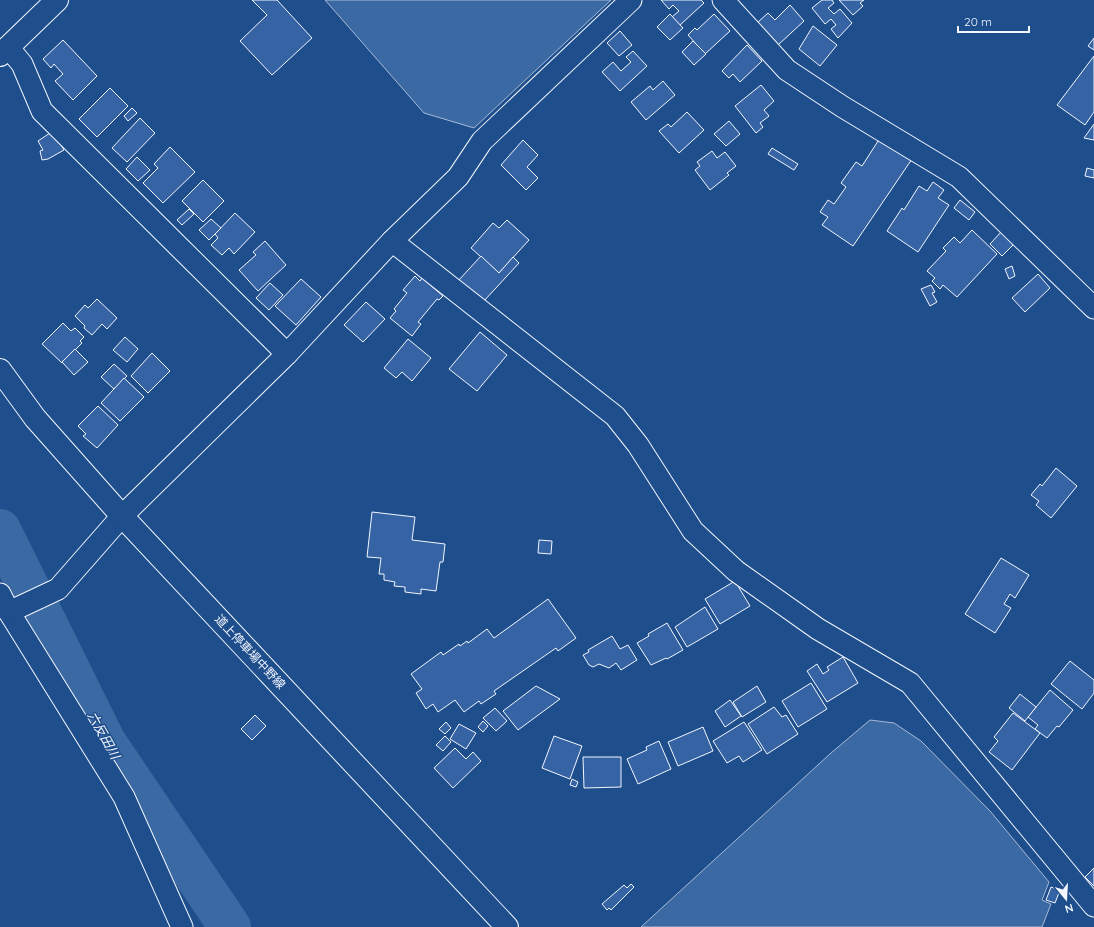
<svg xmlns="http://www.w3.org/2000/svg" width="1094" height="927" font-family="Quicksand,'Noto Sans JP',sans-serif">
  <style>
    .water { fill: #3b69a3; stroke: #a8bbd7 }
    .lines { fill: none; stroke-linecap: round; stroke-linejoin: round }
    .river { stroke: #3b69a3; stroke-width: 42 }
    .building { fill: #3563a3; stroke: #f2f6ff }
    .minor-casing { stroke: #f2f6ff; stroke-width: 23 }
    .secondary-casing { stroke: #f2f6ff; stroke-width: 24 }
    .minor { stroke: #1f4e8c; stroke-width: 21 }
    .secondary { stroke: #1f4e8c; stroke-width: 22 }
    .labels { text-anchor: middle; stroke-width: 3; stroke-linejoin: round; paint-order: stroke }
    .street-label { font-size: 12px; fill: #f2f6ff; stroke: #1f4e8c }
    .water-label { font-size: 13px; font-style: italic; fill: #f2f6ff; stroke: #1f4e8c }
  </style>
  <rect width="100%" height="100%" fill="#1f4e8c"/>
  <!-- water -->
  <g class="water">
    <path d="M325,0H611L474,128L424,113Z"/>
    <path d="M870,720L894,723L921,741L990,811L1049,882L1042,900L1051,904L1042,927H641L831,753Z"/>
  </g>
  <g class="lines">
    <!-- river -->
    <path class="river" d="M0,530L105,742L230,927"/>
  </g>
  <!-- building -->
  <g class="building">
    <path d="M252,0H277L312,38L272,75L240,41L267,15Z"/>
    <path d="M661,0H701L704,3L680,25L672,17L679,11L673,5L669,9Z"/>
    <path d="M822,0H832L834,3L828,8L834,14L840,9L852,23L838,38L831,29L836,25L831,19L825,24L812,8Z"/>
    <path d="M839,0H864L860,3L863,6L853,15Z"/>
    <path d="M790,5L804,21L778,45L757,23L768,13L775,20Z"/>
    <path d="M670,14L683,28L670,40L657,27Z"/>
    <path d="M714,14L730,31L705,54L688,35L695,28L697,30Z"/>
    <path d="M813,26L837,45L820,66L799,49Z"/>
    <path d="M620,31L632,45L619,56L607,43Z"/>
    <path d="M1094,38V50L1088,46Z"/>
    <path d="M63,40L97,76L73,100L55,81L63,74L54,64L51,68L43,59Z"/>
    <path d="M693,41L706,54L694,65L682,52Z"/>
    <path d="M747,45L762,61L740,82L733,74L729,78L722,71Z"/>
    <path d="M633,51L647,66L620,91L602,72L613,62L621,71L631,62L626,57Z"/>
    <path d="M1094,56V112L1085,125L1057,105Z"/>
    <path d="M663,81L675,95L646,120L631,102L650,86L653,90Z"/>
    <path d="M761,85L774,101L764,110L769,116L760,123L763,127L756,133L735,106Z"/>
    <path d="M110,88L128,106L97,137L79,119Z"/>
    <path d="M132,108L137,113L128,121L124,116Z"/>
    <path d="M687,112L704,130L679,153L659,131L668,124L671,127Z"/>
    <path d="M140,118L155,133L127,162L112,148Z"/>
    <path d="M729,121L740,134L726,146L714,134Z"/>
    <path d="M1094,124V140L1084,138Z"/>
    <path d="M53,131L64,150L48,159L42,160L40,151L43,150L38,141Z"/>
    <path d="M880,138L912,159L853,246L822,225L828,217L820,212L828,200L834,204L846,187L841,183L856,162L862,166Z"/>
    <path d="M523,140L538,155L527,167L538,178L526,190L501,165Z"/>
    <path d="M170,147L195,172L163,203L143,183L158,168L154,164Z"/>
    <path d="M772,148L798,164L794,170L768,154Z"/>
    <path d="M712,151L717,158L725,152L736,166L727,173L729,175L710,190L695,170L700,166L697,162Z"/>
    <path d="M137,157L150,170L138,181L126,169Z"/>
    <path d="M1087,168L1094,170V178L1085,176Z"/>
    <path d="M203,180L224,201L203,222L182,201Z"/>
    <path d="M933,182L944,190L938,198L949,205L918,252L887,231L902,208L904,210L919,186L927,191Z"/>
    <path d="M960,200L975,212L969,220L954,208Z"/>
    <path d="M189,209L194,214L182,225L177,220Z"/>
    <path d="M235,213L255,232L234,254L229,248L222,255L211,245L218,238L215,234Z"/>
    <path d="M211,219L221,228L209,240L199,230Z"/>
    <path d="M507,220L529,240L499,273L471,248L493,223L499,228Z"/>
    <path d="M972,230L997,254L957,297L943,285L940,289L932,281L935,278L927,271L946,251L943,248L954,237L960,243Z"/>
    <path d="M1002,231L1015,243L1002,256L990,244Z"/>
    <path d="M265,241L286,265L258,291L239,270L256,255L253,252Z"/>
    <path d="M481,256L499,273L513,257L519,263L483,302L458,281Z"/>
    <path d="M1012,266L1015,276L1009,279L1005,269Z"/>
    <path d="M1038,274L1050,288L1025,312L1012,298Z"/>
    <path d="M415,276L420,281L422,278L443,296L439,300L437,299L418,322L421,324L412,336L390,318L396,311L394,309L407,293L403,290Z"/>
    <path d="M301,279L321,297L296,325L275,306Z"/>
    <path d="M270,283L283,295L269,310L256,298Z"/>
    <path d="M931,285L935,292L932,293L937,302L930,306L921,289Z"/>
    <path d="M97,299L117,318L107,329L102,324L92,335L84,328L85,326L75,316L85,305L88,308Z"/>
    <path d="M366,302L385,319L363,342L344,325Z"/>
    <path d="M63,323L71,331L75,328L84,337L80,341L82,343L62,363L42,344Z"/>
    <path d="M480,332L507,355L477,391L449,369Z"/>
    <path d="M125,337L138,349L127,362L113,350Z"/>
    <path d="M408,339L431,358L412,381L402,372L396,378L384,368Z"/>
    <path d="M75,349L88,362L74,375L62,362Z"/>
    <path d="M152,353L170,371L148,393L131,376Z"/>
    <path d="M114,364L127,376L114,389L101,377Z"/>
    <path d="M124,378L144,397L120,421L101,403Z"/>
    <path d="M98,406L118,425L97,448L83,436L86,434L78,426Z"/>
    <path d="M1056,468L1077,486L1051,518L1036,505L1039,501L1031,495L1040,484L1042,486Z"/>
    <path d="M372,512L415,517L412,540L445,544L443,562H440L436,591L421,589V594L405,592V587L394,586L395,582L384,580V574H379L381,558L367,557Z"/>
    <path d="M539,540L552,541L551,554L538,553Z"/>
    <path d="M1001,558L1029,575L1015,598L1010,594L1004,604L1011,608L995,633L965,614Z"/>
    <path d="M735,581L750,606L720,624L705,599Z"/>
    <path d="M548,599L576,638L558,651L556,648L494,691L496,694L481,704L479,701L464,712L455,700L438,712L433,704L426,709L416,693L422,689L411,674L441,652L443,655L459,644L460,646L467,641L468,643L487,629L494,638Z"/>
    <path d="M705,607L718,629L687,647L675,627Z"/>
    <path d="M667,623L683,650L667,659L666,658L651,665L637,643L649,636L648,634Z"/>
    <path d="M612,636L620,649L628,645L637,660L621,670L616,663L609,668L599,664L593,667L589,665L583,655L589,652L588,650Z"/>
    <path d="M843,657L858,683L827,702L807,671L817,664L823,674L829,670L827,667Z"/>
    <path d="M1070,661L1094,680V693L1082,709L1051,684Z"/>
    <path d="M811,683L827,709L798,727L782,701Z"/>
    <path d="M536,686L560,699L518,730L503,711Z"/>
    <path d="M757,686L766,702L742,717L733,702Z"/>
    <path d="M1050,690L1073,710L1059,727L1057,726L1047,738L1035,729L1038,725L1028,717Z"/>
    <path d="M1020,694L1036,707L1025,721L1009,708Z"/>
    <path d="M730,700L741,716L725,727L715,711Z"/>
    <path d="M774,707L782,717L786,715L798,734L767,754L748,724Z"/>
    <path d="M495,708L507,721L496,731L483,718Z"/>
    <path d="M1013,713L1040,733L1012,770L989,752L998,741L994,737Z"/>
    <path d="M255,715L266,726L252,740L241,729Z"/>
    <path d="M483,721L488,726L483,732L478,727Z"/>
    <path d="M446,722L451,728L445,734L439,729Z"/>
    <path d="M744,722L762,750L743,762L739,756L727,763L713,741Z"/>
    <path d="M459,724L476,733L466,749L450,739Z"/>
    <path d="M703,727L713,751L678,766L668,742Z"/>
    <path d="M445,736L451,742L443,751L436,745Z"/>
    <path d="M554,736L582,746L570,779L542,768Z"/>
    <path d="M659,741L671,769L638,784L627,759L647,750L646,747Z"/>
    <path d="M455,748L466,759L473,752L481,761L453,788L434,768Z"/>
    <path d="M583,757H621V787L584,788Z"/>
    <path d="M572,779L578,782L576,787L570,785Z"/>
    <path d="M1094,868V886L1085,877Z"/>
    <path d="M631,884L634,887L611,910L609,908L607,910L602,904L624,885L627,888Z"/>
    <path d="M1051,887L1060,890L1055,903L1046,900Z"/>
  </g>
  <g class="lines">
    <!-- minor casing -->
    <g class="minor-casing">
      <g id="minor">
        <path d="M723,0L787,70L843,107L959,177L1094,308"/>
        <path d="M8,47L22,64L42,111L287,354"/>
        <path d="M392,241L615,416L638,445L693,531L736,571L818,629L910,683L1094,906"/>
        <path d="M0,594L9,612L124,797L182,927"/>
        <path d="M9,612L58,589L122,516L287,354L392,241L458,177L482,141L631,0"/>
      </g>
    </g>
    <!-- secondary casing -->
    <g class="secondary-casing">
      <g id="secondary">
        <path d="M0,55L57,0"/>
        <path d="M0,370L35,418L122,516L507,927"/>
      </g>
    </g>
    <!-- minor -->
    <use href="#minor" class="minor"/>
    <!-- secondary -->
    <use href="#secondary" class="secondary"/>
  </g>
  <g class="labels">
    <!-- street labels -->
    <g class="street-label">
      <text transform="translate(250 652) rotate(47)" y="4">道上停車場中野線</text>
    </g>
    <!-- water labels -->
    <g class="water-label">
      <text transform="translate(104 735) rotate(61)" y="5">六反田川</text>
    </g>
  </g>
  <!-- north arrow -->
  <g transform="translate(1066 899) rotate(162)" stroke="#1f4e8c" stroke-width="3" paint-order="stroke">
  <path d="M0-3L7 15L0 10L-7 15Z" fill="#f2f6ff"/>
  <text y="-6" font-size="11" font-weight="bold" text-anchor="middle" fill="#f2f6ff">N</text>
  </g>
  <!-- scale -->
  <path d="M958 26v6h71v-6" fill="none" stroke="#f2f6ff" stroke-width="2"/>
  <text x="964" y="26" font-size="12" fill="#f2f6ff" stroke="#1f4e8c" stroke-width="3" paint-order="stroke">20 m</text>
</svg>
